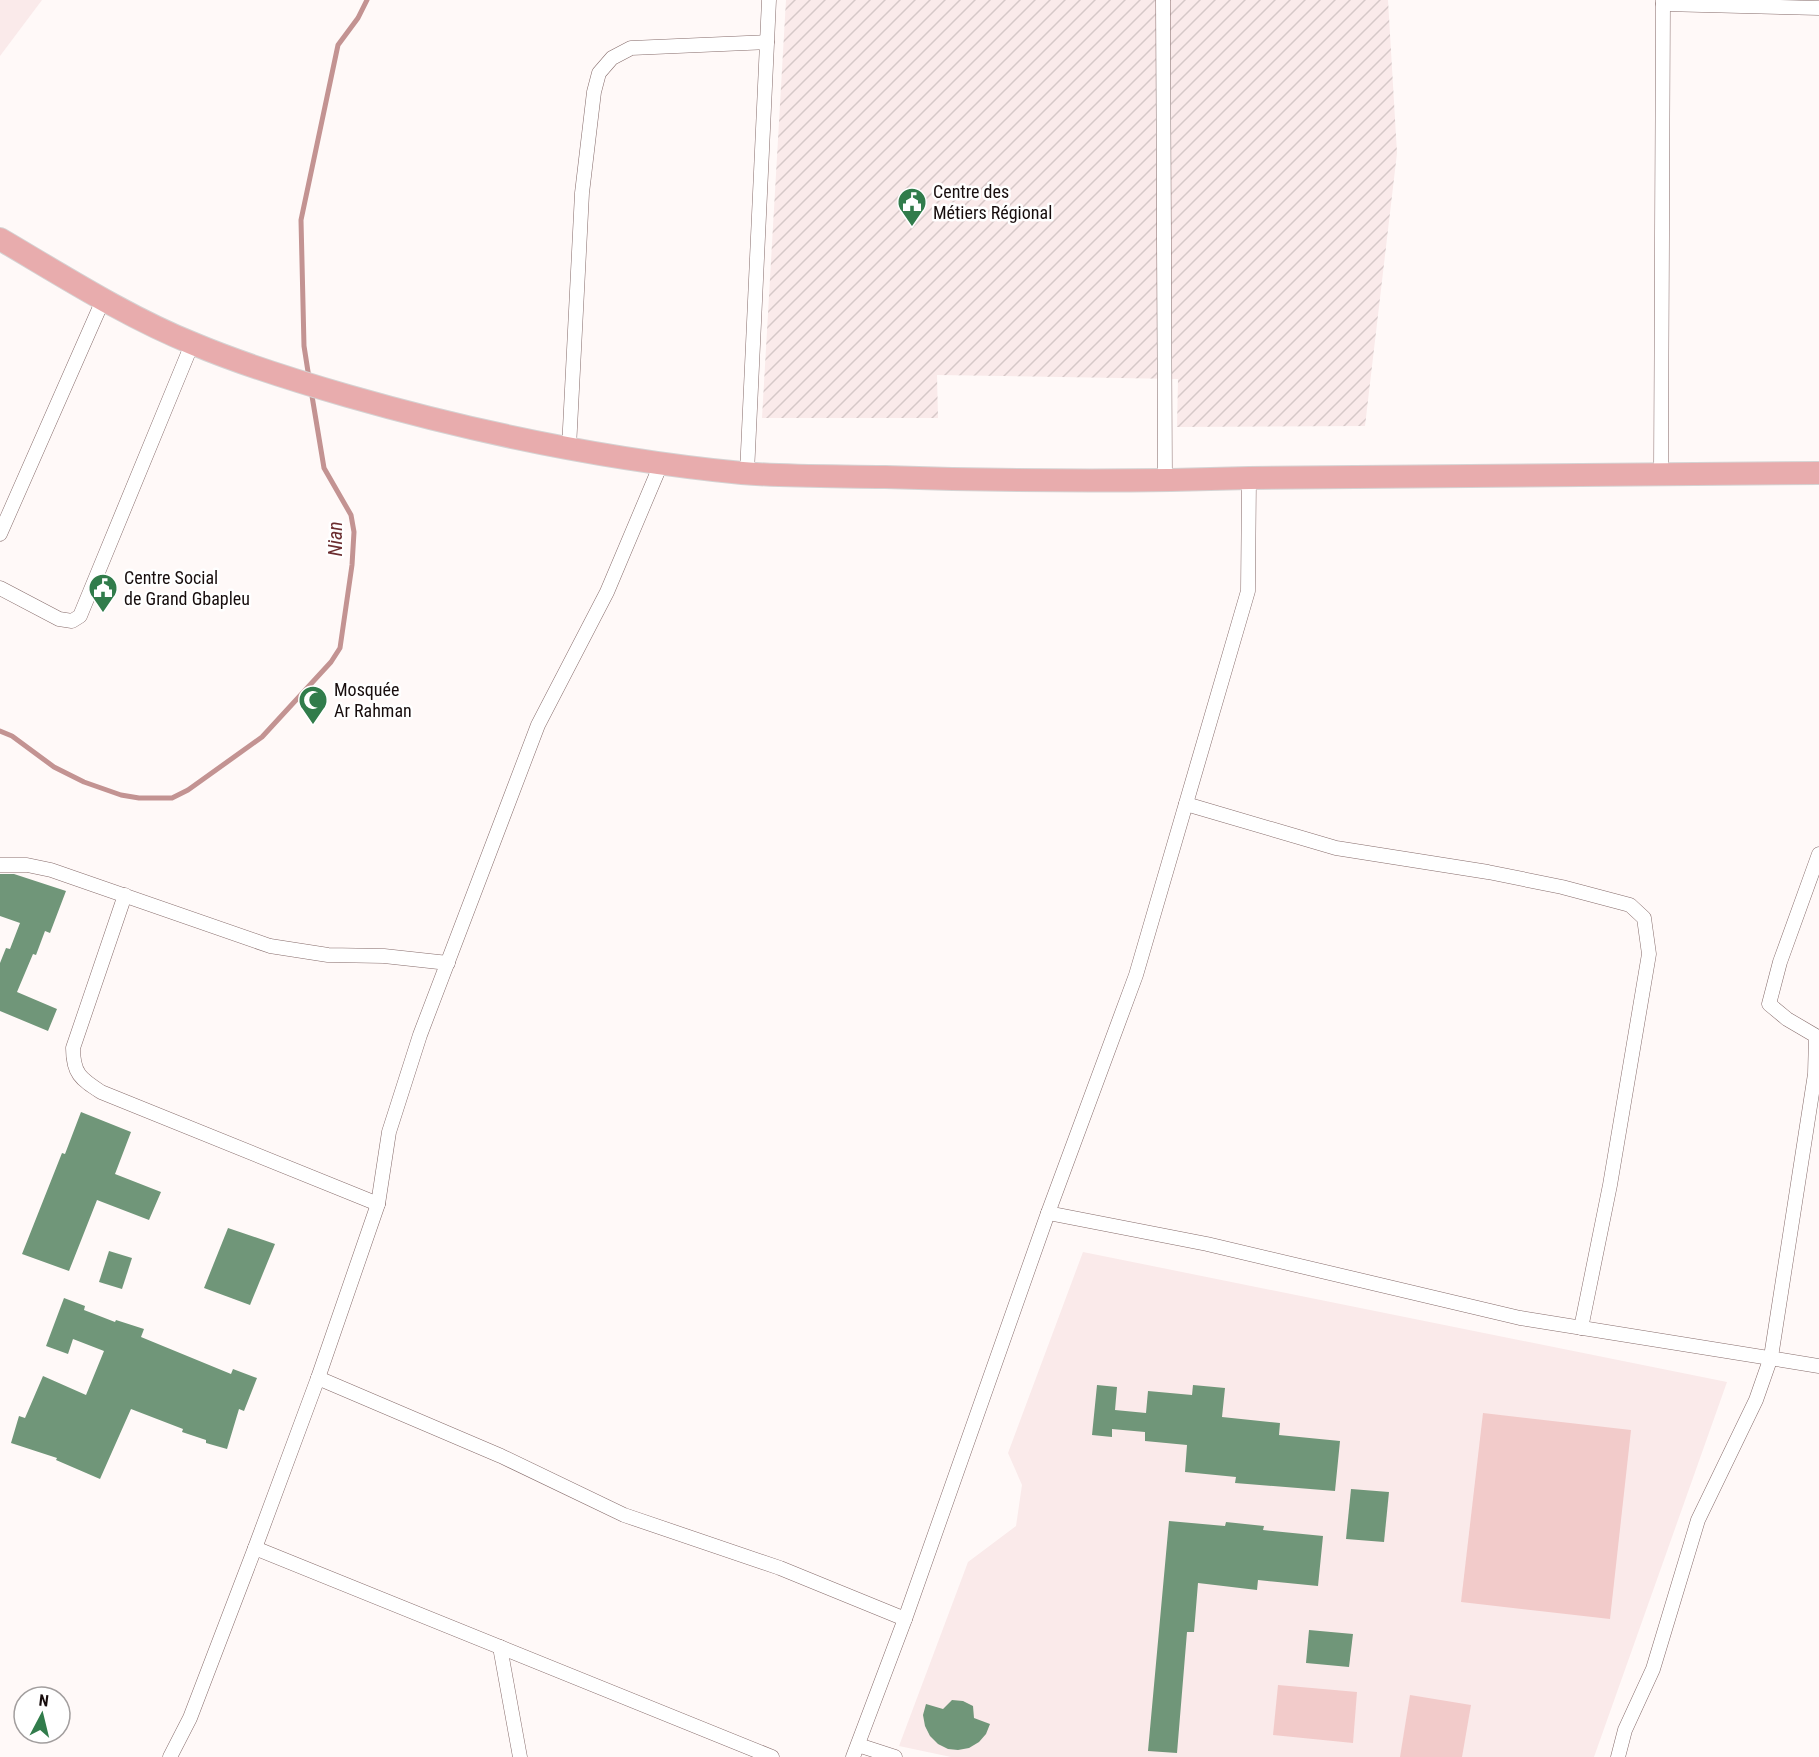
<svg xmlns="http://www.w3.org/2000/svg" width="1819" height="1757" font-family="'Roboto Condensed',sans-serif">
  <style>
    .built { fill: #faeaea }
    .industrial { fill: url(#industrial-furrows) }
    .grass { fill: #f2cbca }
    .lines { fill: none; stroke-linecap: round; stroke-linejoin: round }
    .stream { stroke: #c39392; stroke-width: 5 }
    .building { fill: #709679 }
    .minor-casing { stroke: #866c6b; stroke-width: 15 }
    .primary-casing { stroke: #d5d3d3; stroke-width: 24 }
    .minor { stroke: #fff; stroke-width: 14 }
    .primary { stroke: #e8acad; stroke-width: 22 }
    .labels { text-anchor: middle; stroke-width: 5; stroke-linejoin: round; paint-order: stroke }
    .poi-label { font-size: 18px; fill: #170d0d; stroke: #fff; text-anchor: start }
    .water-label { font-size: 20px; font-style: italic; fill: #6c2e30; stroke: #fff }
  </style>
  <defs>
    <pattern id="industrial-furrows" width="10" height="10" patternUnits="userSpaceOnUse" patternTransform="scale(1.5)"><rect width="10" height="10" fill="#faeaea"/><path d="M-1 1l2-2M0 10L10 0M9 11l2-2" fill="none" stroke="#d6c8c8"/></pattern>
  </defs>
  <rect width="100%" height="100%" fill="#fff9f8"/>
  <!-- built -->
  <g class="built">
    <path d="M0,0H42L0,56Z"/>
    <path d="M1083,1252L1727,1382L1594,1757H951L899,1746L968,1562L1016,1526L1022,1485L1008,1453Z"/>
  </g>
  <!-- industrial -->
  <path class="industrial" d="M786,0H1388L1397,153L1365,426L1177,427L1178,379L937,375L938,418H762Z"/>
  <!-- grass -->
  <g class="grass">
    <path d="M1483,1413L1631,1430L1610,1619L1461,1602Z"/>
    <path d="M1278,1685L1357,1692L1353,1743L1273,1735Z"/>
    <path d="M1410,1695L1471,1705L1462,1757H1400Z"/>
  </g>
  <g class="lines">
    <!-- stream -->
    <g class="stream">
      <path d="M309,378L304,346L301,220L338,45L358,18L367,0"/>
      <path d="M0,731L12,736L54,767L84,782L121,795L139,798H172L188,790L262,737L331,662L340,648L352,565L354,532L351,515L324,468L311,390"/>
    </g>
  </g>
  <!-- building -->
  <g class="building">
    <path d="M0,874H14L66,891L50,933L45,931L36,955L33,954L17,992L57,1009L48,1031L0,1011V963L6,948L10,949L20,923L0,916Z"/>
    <path d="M81,1112L131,1132L115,1174L161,1192L149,1220L97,1200L69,1271L22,1254L62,1153L65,1154Z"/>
    <path d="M228,1228L275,1244L250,1305L204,1288Z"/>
    <path d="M109,1251L132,1258L122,1289L99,1282Z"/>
    <path d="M64,1298L85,1306L84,1310L115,1322L116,1320L144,1329L141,1337L231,1374L233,1369L257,1378L244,1411L239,1409L227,1449L206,1443V1440L182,1432L183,1429L131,1409L100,1479L56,1460L57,1458L11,1443L19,1416L25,1418L43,1376L86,1395L104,1351L73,1339L68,1354L46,1346Z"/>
    <path d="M1097,1385L1117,1387L1115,1410L1146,1413L1148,1391L1192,1395L1193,1385L1225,1388L1222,1417L1280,1423L1279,1435L1340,1441L1335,1491L1235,1483L1236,1477L1185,1472L1187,1445L1145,1441V1432L1112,1429V1437L1092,1435Z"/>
    <path d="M1351,1489L1389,1492L1384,1542L1346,1539Z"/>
    <path d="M1169,1521L1225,1526L1226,1522L1264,1526L1263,1530L1323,1536L1318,1586L1258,1580L1257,1590L1198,1583L1194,1632H1187L1177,1753L1148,1751Z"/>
    <path d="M1309,1630L1353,1634L1349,1667L1306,1663Z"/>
    <path d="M952,1700L963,1701L973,1706L974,1718L990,1724L986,1734L979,1742L969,1748L958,1750L948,1749L938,1744L930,1736L925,1726L923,1715L926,1704L943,1709Z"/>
  </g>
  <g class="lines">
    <!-- minor casing -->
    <g class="minor-casing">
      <g id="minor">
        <path d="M1163,0L1165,481"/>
        <path d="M1663,4L1819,8"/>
        <path d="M569,448L582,193L594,92L599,73L612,58L631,48L767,42"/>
        <path d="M747,473L769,0"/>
        <path d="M1661,474L1663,0"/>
        <path d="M0,534L103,300"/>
        <path d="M0,588L59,619L72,621L80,616L192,344"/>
        <path d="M1186,804L1336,848L1488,872L1562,887L1630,905L1644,918L1649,954L1610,1185L1581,1328"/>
        <path d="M0,865H27L51,870L270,946L328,955L384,956L448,963"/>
        <path d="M125,895L73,1048C73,1074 81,1079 101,1092L378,1204"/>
        <path d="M1048,1213L1207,1244L1520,1318L1819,1366"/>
        <path d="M318,1378L501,1456L624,1515L780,1568L905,1619"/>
        <path d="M255,1548L772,1757"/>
        <path d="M500,1647L520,1757"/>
        <path d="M858,1745L895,1757"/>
        <path d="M170,1757L190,1718L255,1548L318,1378L378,1204L389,1132L420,1035L538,725L607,592L661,464"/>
        <path d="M853,1757L905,1619L1048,1213L1136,975L1248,591L1249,478"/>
        <path d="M1618,1757L1625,1730L1653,1669L1698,1520L1756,1400L1771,1357L1815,1074L1816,1036L1787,1019L1769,1004L1780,962L1819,854"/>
      </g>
    </g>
    <!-- primary casing -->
    <g class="primary-casing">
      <path id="primary" d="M0,239C63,276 127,317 194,344C244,365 296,381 348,396C477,433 609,460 742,473C790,477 838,476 885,477C1006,481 1128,482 1249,478L1819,473"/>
    </g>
    <!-- minor -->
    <use href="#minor" class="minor"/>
    <!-- primary -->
    <use href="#primary" class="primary"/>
  </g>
  <!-- icons -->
  <defs>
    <g id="civic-pin" transform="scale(1.5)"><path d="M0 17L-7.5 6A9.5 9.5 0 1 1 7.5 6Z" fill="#317c4b" stroke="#fff"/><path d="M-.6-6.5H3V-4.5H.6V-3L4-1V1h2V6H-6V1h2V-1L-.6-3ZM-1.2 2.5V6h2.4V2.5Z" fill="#fff"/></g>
    <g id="mosque-pin" transform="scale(1.5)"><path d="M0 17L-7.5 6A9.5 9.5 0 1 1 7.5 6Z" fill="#317c4b" stroke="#fff"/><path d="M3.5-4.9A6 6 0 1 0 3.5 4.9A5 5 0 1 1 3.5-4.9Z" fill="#fff"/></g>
  </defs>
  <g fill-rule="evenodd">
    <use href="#civic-pin" x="912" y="202"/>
    <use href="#civic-pin" x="103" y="588"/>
    <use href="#mosque-pin" x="313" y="700"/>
  </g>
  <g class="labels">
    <!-- poi labels -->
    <g class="poi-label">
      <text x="933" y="198">Centre des<tspan x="933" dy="21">Métiers Régional</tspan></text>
      <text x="124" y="584">Centre Social<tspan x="124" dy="21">de Grand Gbapleu</tspan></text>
      <text x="334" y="696">Mosquée<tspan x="334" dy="21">Ar Rahman</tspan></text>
    </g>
    <!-- water labels -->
    <g class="water-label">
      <text transform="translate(335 539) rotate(-90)" y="7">Nian</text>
    </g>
  </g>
  <!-- north arrow -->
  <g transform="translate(42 1715) rotate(7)"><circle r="28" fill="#ffffff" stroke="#a29e9e" stroke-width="1.5"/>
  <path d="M0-4.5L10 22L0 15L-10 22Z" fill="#317c4b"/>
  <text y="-9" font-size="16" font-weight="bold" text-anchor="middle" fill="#170d0d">N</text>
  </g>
</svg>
